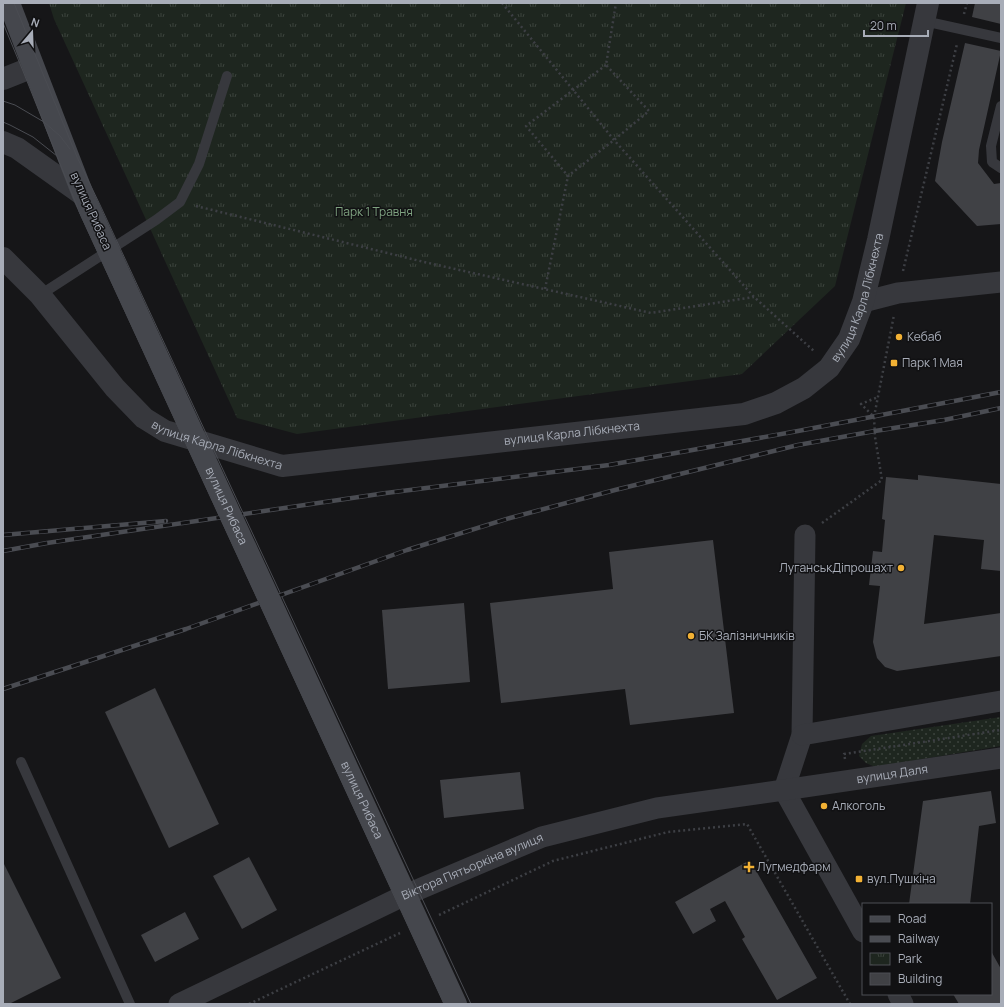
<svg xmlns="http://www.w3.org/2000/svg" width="1004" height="1007" font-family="Manrope,sans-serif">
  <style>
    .grass { fill: url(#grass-dots) }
    .park { fill: url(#park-tufts) }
    .building { fill: #404145 }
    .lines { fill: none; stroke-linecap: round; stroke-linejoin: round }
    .path { stroke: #3d3f44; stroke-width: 2.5; stroke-dasharray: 2 3; stroke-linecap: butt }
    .service { stroke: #37383d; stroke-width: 10 }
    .minor { stroke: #37383d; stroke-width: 21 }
    .tertiary { stroke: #37383d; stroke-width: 22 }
    .secondary { stroke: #45474d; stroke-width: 22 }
    .tram { stroke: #4a4c52; stroke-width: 1 }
    .rail-casing { stroke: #4a4c52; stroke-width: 4.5 }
    .rail { stroke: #111113; stroke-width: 3; stroke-dasharray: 9; stroke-linecap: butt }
    .secondary-bridge { stroke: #45474d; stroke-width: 22 }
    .poi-dot { fill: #f2b134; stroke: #111113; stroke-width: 1.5 }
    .labels { text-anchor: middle; stroke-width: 3; stroke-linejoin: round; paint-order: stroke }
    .street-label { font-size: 12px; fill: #a8adb8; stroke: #111113 }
    .park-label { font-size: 12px; fill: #7fa381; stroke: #111113 }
    .poi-label { font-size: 12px; fill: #a8adb8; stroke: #111113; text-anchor: start }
  </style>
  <defs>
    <pattern id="grass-dots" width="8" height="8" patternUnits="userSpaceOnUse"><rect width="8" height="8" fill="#1e261f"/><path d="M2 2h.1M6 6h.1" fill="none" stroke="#3c433d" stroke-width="1.8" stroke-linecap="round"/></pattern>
    <pattern id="park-tufts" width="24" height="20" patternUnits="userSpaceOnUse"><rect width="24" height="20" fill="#1e261f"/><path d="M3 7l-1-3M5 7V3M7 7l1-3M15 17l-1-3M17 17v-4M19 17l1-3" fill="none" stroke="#3c433d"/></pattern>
  </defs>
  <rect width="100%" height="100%" fill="#161618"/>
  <!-- grass -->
  <path class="grass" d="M1001,717V746L875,767L866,763L859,756L862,744L871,736Z"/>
  <!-- park -->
  <path class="park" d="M49,3H906L835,286L742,374L297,434L237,418L54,19Z"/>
  <!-- building -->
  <g class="building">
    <path d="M975,3H1001V24L972,17Z"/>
    <path d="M965,43L1001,51L979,150L978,163L994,184L1001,183V224L977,226L935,181L942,142Z"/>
    <path d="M918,475L1001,484V571L981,569L984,540L934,535L924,624L1001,613V656L897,671L885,667L877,658L873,642L880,586L869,585L873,551L882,552L885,520L882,519L886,477L918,480Z"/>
    <path d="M713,540L734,713L630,725L625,689L501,703L490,603L613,589L609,552Z"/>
    <path d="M464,603L470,682L388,689L382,610Z"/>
    <path d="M155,688L219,824L169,848L105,712Z"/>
    <path d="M520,772L524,809L444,818L440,780Z"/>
    <path d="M991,791L996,823L979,826L970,904H909L923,801Z"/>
    <path d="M249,857L277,910L242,929L213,876Z"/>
    <path d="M750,860L817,978L777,1000L742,939L745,937L725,901L710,909L716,921L693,934L675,902Z"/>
    <path d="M3,862L61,978L9,1004H3Z"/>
    <path d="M185,912L199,939L155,962L141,935Z"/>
    <path d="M991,951L1001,969V1004H959L953,994H991Z"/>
  </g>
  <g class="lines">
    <!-- path -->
    <g class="path">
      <path d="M502,3L614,140L754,297L815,352"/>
      <path d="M964,14L967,3"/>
      <path d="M606,65L526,126L568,176L614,140L649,111L606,65L616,3"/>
      <path d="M196,206L424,262L651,313L754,297"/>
      <path d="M903,271L957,44"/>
      <path d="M545,289L568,176"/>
      <path d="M874,417L894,315"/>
      <path d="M822,523L882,480L875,437L874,417L861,404L878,397"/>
      <path d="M845,759L844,754L1001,730"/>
      <path d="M439,915L553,861L668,832L747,824L850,1004"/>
      <path d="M249,1004L400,933"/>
    </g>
    <!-- service -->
    <g class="service">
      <path d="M924,21L1001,38"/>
      <path d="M1001,106L991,146L992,162L1001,168"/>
      <path d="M40,295L156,220L180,202L199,164L227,76"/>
      <path d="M21,762L130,1004"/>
    </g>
    <!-- minor -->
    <g class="minor">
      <path d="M863,302L898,293L1001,282"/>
      <path d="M805,535L802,735L784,790L863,932"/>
      <path d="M802,735L1001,701"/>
      <path d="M898,994L903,1004"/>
      <path id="s1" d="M179,1004L403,896L542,837L657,808L784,790L1001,758"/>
    </g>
    <!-- tertiary -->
    <g class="tertiary">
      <path d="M3,79L33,67"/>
      <path d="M3,142L17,148L83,195"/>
      <path id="s2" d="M3,258L40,295L115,388L144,418L165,431L282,466L744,414L776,403L804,388L829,368L849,339L863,302L878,240L928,3"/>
    </g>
    <!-- secondary -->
    <path class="secondary" d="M9,3L83,195L89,208"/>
    <!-- tram -->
    <g class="tram">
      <path d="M14,3L77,157L101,207L471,1004"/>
      <path d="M3,23L23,71L81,216L444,1004"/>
      <path d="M3,101L15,105L44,122L60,136L70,149"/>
      <path d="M3,122L10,125L33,137L57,156"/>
    </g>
    <!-- rail casing -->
    <g class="rail-casing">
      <g id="rail">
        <path d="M3,535L166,521"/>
        <path d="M3,551L47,543L386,493L609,465L798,431L1001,392"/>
        <path d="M3,689L186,629L407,550L510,518L615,490L798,445L875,431L944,420L1001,408"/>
      </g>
    </g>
    <!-- rail -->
    <use href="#rail" class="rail"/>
    <!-- secondary-bridge -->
    <path class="secondary-bridge" id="s3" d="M89,208L456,1004"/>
  </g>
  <!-- markers -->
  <g class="poi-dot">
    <circle cx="899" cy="337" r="4"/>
    <rect x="890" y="359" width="8" height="8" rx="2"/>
    <circle cx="901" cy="568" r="4"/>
    <circle cx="691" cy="636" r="4"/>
    <circle cx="824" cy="806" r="4"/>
    <path d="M747 861h4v4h4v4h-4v4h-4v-4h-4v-4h4z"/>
    <rect x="855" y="875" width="8" height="8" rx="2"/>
  </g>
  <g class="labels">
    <!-- street labels -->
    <g class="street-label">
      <text transform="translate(91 211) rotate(66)" y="4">вулиця Рибаса</text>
      <text dy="4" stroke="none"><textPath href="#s2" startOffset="1000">вулиця Карла Лібкнехта</textPath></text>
      <text dy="4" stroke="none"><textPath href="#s2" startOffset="652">вулиця Карла Лібкнехта</textPath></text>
      <text dy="4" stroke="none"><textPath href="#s2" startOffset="292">вулиця Карла Лібкнехта</textPath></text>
      <text dy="4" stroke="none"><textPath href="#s3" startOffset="328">вулиця Рибаса</textPath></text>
      <text dy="4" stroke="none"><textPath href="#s1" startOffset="756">вулиця Даля</textPath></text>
      <text dy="4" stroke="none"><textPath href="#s3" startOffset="652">вулиця Рибаса</textPath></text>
      <text dy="4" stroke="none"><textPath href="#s1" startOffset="324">Віктора Пятьоркіна вулиця</textPath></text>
    </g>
    <!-- park labels -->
    <g class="park-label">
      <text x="374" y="216">Парк 1 Травня</text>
    </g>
    <!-- poi labels -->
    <g class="poi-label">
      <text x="907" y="341">Кебаб</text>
      <text x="902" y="367">Парк 1 Мая</text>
      <text x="893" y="572" text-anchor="end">ЛуганськДіпрошахт</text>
      <text x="699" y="640">БК Залізничників</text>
      <text x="832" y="810">Алкоголь</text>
      <text x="757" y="871">Лугмедфарм</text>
      <text x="867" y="883">вул.Пушкіна</text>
    </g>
  </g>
  <!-- border -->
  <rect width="1004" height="1007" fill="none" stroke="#a8adb8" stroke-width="8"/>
  <!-- legend -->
  <rect x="862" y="903" width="130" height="92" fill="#111113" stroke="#4d4f55"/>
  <rect x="870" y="916" width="20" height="6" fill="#45474d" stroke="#4d4f55"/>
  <text x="898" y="923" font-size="12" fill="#a8adb8">Road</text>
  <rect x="870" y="936" width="20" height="6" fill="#4a4c52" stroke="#4d4f55"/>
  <text x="898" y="943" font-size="12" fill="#a8adb8">Railway</text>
  <rect x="870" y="953" width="20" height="12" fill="url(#park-tufts)" stroke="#4d4f55"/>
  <text x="898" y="963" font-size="12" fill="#a8adb8">Park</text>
  <rect x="870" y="973" width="20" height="12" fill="#404145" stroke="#4d4f55"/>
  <text x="898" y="983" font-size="12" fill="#a8adb8">Building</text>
  <!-- north arrow -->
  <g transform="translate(32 32) rotate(19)" stroke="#111113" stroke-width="3" paint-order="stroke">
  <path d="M0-3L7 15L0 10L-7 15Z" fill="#a8adb8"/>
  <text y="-6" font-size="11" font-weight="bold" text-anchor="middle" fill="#a8adb8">N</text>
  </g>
  <!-- scale -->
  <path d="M864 30v6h64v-6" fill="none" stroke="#a8adb8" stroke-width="2"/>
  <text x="870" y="30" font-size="12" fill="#a8adb8" stroke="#111113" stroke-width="3" paint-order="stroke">20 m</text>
</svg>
